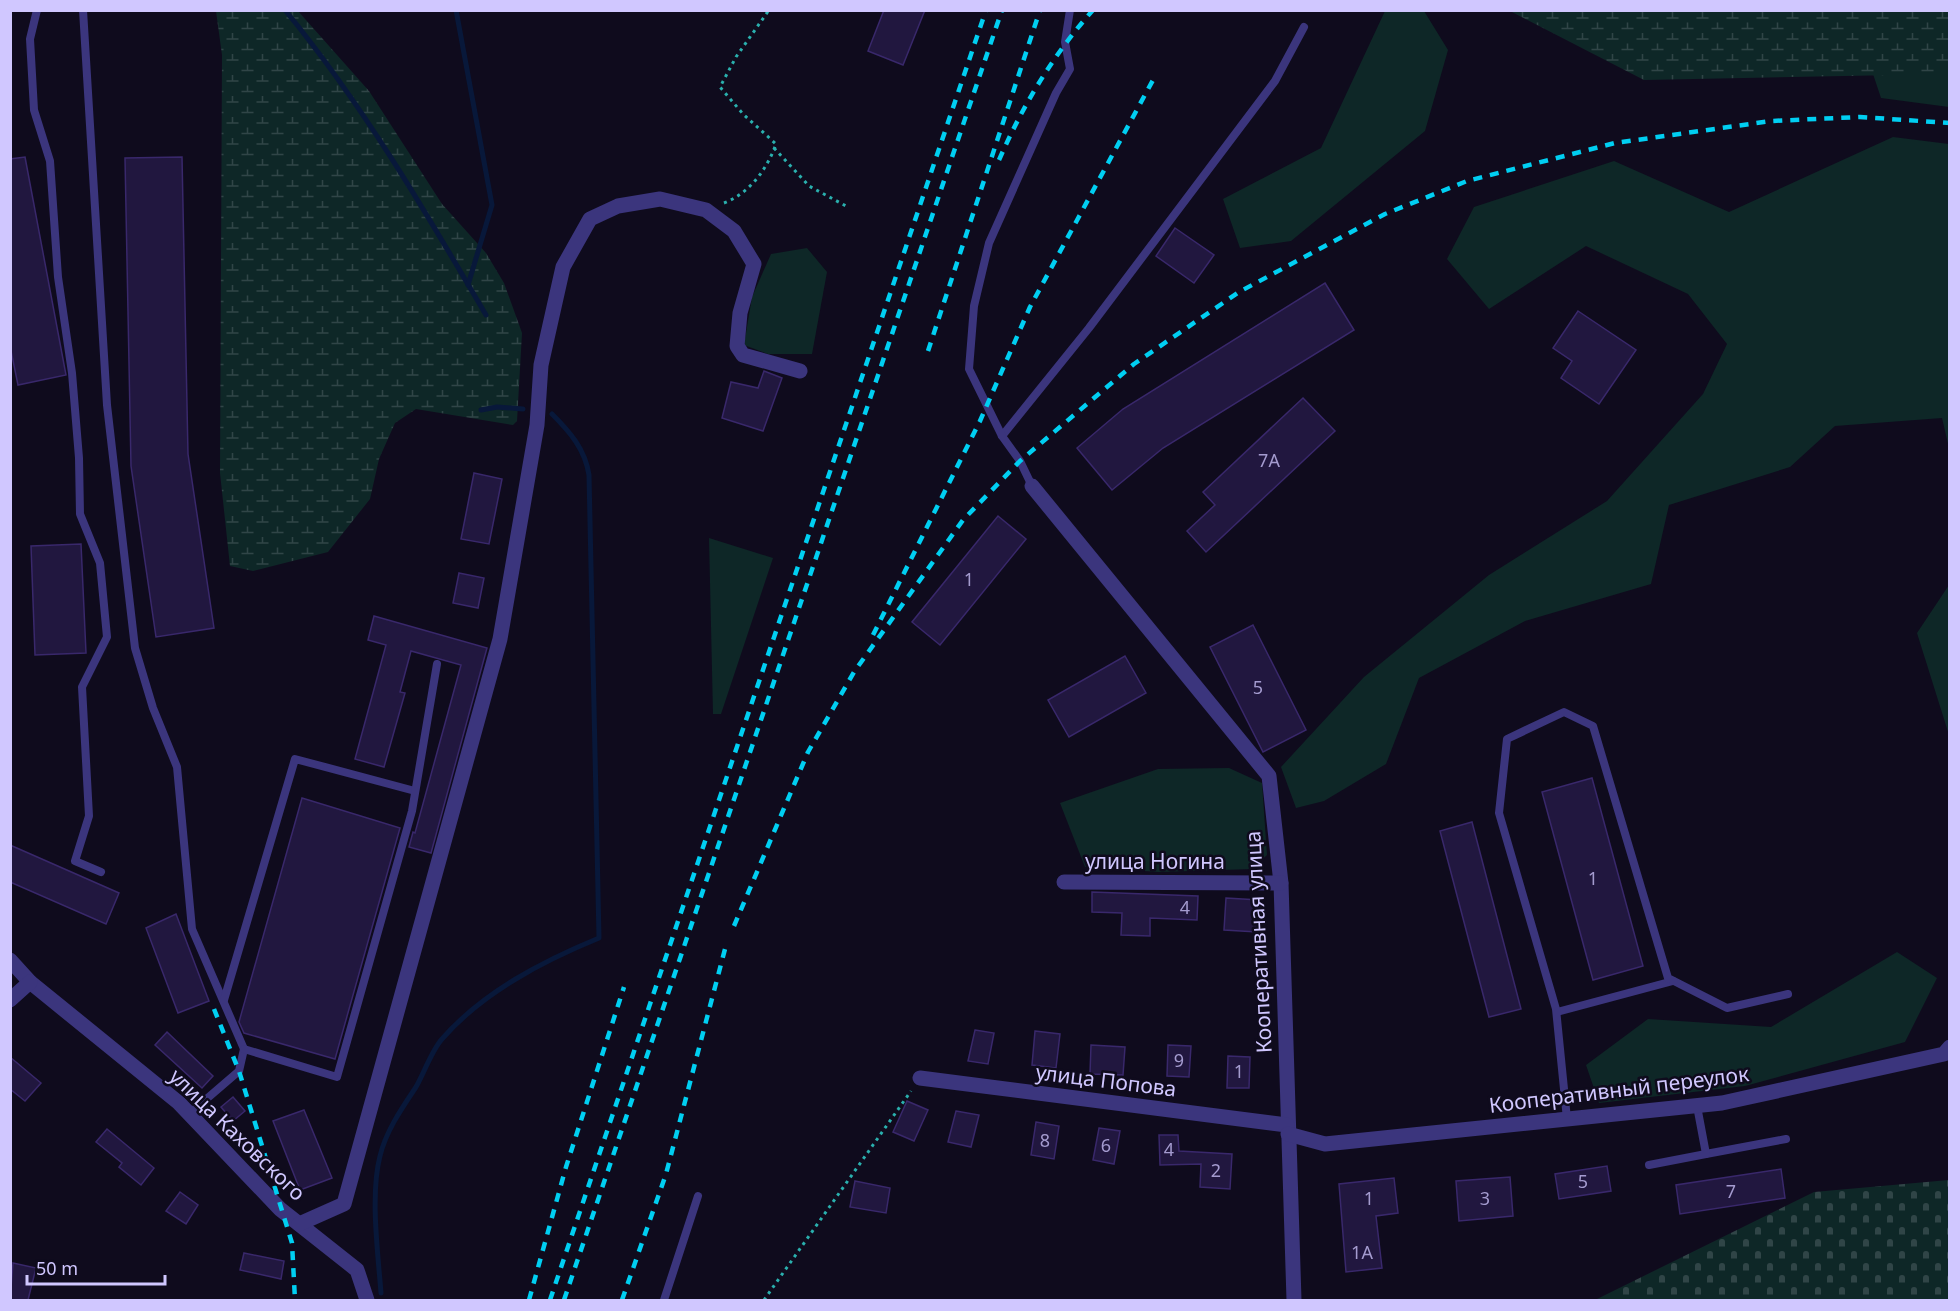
<svg xmlns="http://www.w3.org/2000/svg" width="1960" height="1311" font-family="'Noto Sans',sans-serif">
  <style>
    .green { fill: #0e2727 }
    .wetland { fill: url(#wetland-marsh) }
    .cemetery { fill: url(#cemetery-stones) }
    .lines { fill: none; stroke-linecap: round; stroke-linejoin: round }
    .stream { stroke: #08183a; stroke-width: 5 }
    .building { fill: #21173f; stroke: #39286b; stroke-width: 1.5 }
    .path { stroke: #2ab0ae; stroke-width: 3; stroke-dasharray: 3 4.5; stroke-linecap: butt }
    .lane { stroke: #3b357d; stroke-width: 8 }
    .street { stroke: #3b357d; stroke-width: 15 }
    .rail { stroke: #00cff2; stroke-width: 4.5; stroke-dasharray: 9 8; stroke-linecap: butt }
    .labels { text-anchor: middle; stroke-width: 5; stroke-linejoin: round; paint-order: stroke }
    .number-label { font-size: 18px; fill: #a49bcf }
    .street-label { font-size: 21px; fill: #d0c7ff; stroke: #0f0b1d }
  </style>
  <defs>
    <pattern id="wetland-marsh" width="20" height="14" patternUnits="userSpaceOnUse" patternTransform="scale(1.5)"><rect width="20" height="14" fill="#0e2727"/><path d="M1 5h8M5 5V1M11 12h8M15 12V8" fill="none" stroke="#304547"/></pattern>
    <pattern id="cemetery-stones" width="16" height="16" patternUnits="userSpaceOnUse" patternTransform="scale(1.5)"><rect width="16" height="16" fill="#0e2727"/><path d="M2 7V4a2 2 0 0 1 4 0v3zM10 15v-3a2 2 0 0 1 4 0v3z" fill="#304547"/></pattern>
  </defs>
  <rect width="100%" height="100%" fill="#0f0b1d"/>
  <!-- green -->
  <g class="green">
    <path d="M1385,11H1424L1448,50L1425,131L1291,241L1240,248L1223,199L1321,148Z"/>
    <path d="M1852,11H1949V107L1881,98Z"/>
    <path d="M1893,137L1949,144V448L1942,418L1835,426L1790,467L1669,505L1651,584L1525,621L1419,678L1386,764L1324,801L1296,808L1281,767L1364,677L1489,575L1607,501L1703,394L1727,344L1688,294L1586,246L1489,309L1447,259L1474,207L1614,161L1729,212Z"/>
    <path d="M807,248L827,272L812,354H768L744,345L752,297L771,254Z"/>
    <path d="M709,538L773,558L721,714H713Z"/>
    <path d="M1949,585V735L1917,633Z"/>
    <path d="M1229,768L1262,783L1267,855L1252,869L1159,872L1085,867L1060,803L1158,769Z"/>
    <path d="M1897,952L1937,978L1905,1042L1745,1086L1599,1103L1586,1065L1648,1019L1771,1027Z"/>
  </g>
  <!-- wetland -->
  <g class="wetland">
    <path d="M216,11H298L369,91L442,204L486,253L504,283L522,333L517,421L513,425L416,409L395,423L379,459L370,499L328,552L253,571L230,566L220,473L222,55Z"/>
    <path d="M1510,11H1949V74L1644,80Z"/>
  </g>
  <!-- cemetery -->
  <path class="cemetery" d="M1949,1180V1300H1595L1814,1192Z"/>
  <g class="lines">
    <!-- stream -->
    <g class="stream">
      <path d="M285,10C363,105 424,209 486,315"/>
      <path d="M456,10L492,205L468,285"/>
      <path d="M481,410L497,407L523,409"/>
      <path d="M381,1293C378,1253 370,1195 380,1156C386,1131 402,1108 416,1087C424,1073 432,1050 442,1039C483,992 543,961 599,938L589,475C585,449 570,432 552,414"/>
    </g>
  </g>
  <!-- building -->
  <g class="building">
    <path d="M884,10H925L903,65L868,51Z"/>
    <path d="M25,157L66,375L18,385L10,346V159Z"/>
    <path d="M182,157L188,454L214,628L156,637L131,466L125,158Z"/>
    <path d="M1175,228L1214,255L1194,283L1156,256Z"/>
    <path d="M1325,283L1354,330L1163,448L1112,490L1077,448L1123,409Z"/>
    <path d="M1578,311L1636,350L1599,404L1561,378L1572,361L1553,348Z"/>
    <path d="M764,371L782,378L763,431L722,418L731,382L758,388Z"/>
    <path d="M1303,398L1335,431L1206,552L1187,531L1215,505L1203,492Z"/>
    <path d="M474,473L502,479L489,544L461,539Z"/>
    <path d="M998,516L1026,539L940,645L912,622Z"/>
    <path d="M81,544L86,653L35,655L31,546Z"/>
    <path d="M459,573L484,578L478,608L453,603Z"/>
    <path d="M374,616L487,648L431,853L409,847L413,832L415,833L461,665L411,651L400,692L405,693L384,767L355,759L386,645L368,640Z"/>
    <path d="M1253,625L1306,730L1263,752L1210,647Z"/>
    <path d="M1125,656L1146,693L1069,737L1048,700Z"/>
    <path d="M1592,778L1643,966L1593,980L1542,792Z"/>
    <path d="M302,798L400,828L335,1059L244,1033L239,1022Z"/>
    <path d="M1472,822L1521,1009L1489,1017L1440,831Z"/>
    <path d="M10,845L119,893L106,924L10,882Z"/>
    <path d="M1092,892L1198,896L1197,920L1150,918V936L1121,935L1122,913L1092,912Z"/>
    <path d="M1226,898L1259,900L1257,932L1224,930Z"/>
    <path d="M176,914L209,1001L178,1013L146,928Z"/>
    <path d="M975,1030L994,1033L988,1064L968,1061Z"/>
    <path d="M1035,1031L1060,1034L1056,1068L1032,1065Z"/>
    <path d="M167,1032L213,1076L202,1088L155,1045Z"/>
    <path d="M1091,1045L1125,1047L1123,1075L1090,1074Z"/>
    <path d="M1168,1045L1191,1046L1189,1077L1167,1076Z"/>
    <path d="M1228,1056L1250,1057L1249,1088H1227Z"/>
    <path d="M10,1057L41,1083L25,1101L10,1089Z"/>
    <path d="M233,1097L245,1111L233,1121L221,1107Z"/>
    <path d="M907,1101L928,1110L914,1141L893,1132Z"/>
    <path d="M304,1110L332,1178L300,1190L273,1121Z"/>
    <path d="M956,1111L979,1115L971,1147L948,1142Z"/>
    <path d="M1036,1122L1059,1126L1054,1159L1031,1155Z"/>
    <path d="M1099,1128L1120,1131L1114,1164L1093,1160Z"/>
    <path d="M107,1129L154,1168L141,1185L119,1167L122,1163L96,1142Z"/>
    <path d="M1159,1135H1178L1179,1151L1232,1154L1230,1189L1200,1187L1201,1164L1160,1165Z"/>
    <path d="M1607,1166L1611,1191L1559,1199L1555,1174Z"/>
    <path d="M1781,1169L1785,1198L1680,1214L1676,1185Z"/>
    <path d="M1510,1177L1513,1216L1459,1221L1456,1181Z"/>
    <path d="M1394,1178L1398,1213L1376,1216L1382,1268L1346,1272L1339,1184Z"/>
    <path d="M855,1181L890,1188L886,1213L850,1207Z"/>
    <path d="M180,1192L198,1205L186,1224L166,1211Z"/>
    <path d="M244,1253L284,1261L281,1279L240,1270Z"/>
    <path d="M13,1263L36,1268L28,1300H10Z"/>
  </g>
  <g class="lines">
    <!-- path -->
    <g class="path">
      <path d="M774,148L809,186L846,206"/>
      <path d="M724,203C750,193 767,169 776,144L743,114L720,87L736,57L769,10"/>
      <path d="M764,1300L911,1091"/>
    </g>
    <!-- lane -->
    <g class="lane">
      <path d="M37,10L30,39L34,110L50,161L58,277L72,373L79,458L80,514L100,563L107,637L82,687L89,816L75,861L101,872"/>
      <path d="M83,10L107,405L135,648L153,708L177,767L192,929L244,1049L239,1071L189,1114"/>
      <path d="M1002,436L1089,328L1275,81L1304,27"/>
      <path d="M1032,486L1020,461L1002,436L969,369L974,306L989,243L1056,93L1070,69L1065,42L1070,10"/>
      <path d="M224,1000L295,759L415,791"/>
      <path d="M1557,1012L1673,981"/>
      <path d="M244,1049L337,1077L412,811L437,664"/>
      <path d="M1697,1106L1706,1154L1786,1139"/>
      <path d="M1567,1119L1556,1009L1499,813L1507,739L1564,712L1593,726L1668,978L1727,1008L1788,994"/>
      <path d="M1649,1165L1706,1154"/>
      <path d="M664,1300L698,1196"/>
    </g>
    <!-- street -->
    <g class="street">
      <path d="M1032,486L1269,776L1281,883L1294,1300"/>
      <path d="M1064,882L1281,883"/>
      <path d="M10,960L30,982L179,1103L280,1209L357,1270L367,1300"/>
      <path d="M10,1000L30,982"/>
      <path d="M920,1078L1287,1125"/>
      <path d="M1288,1134L1325,1144L1722,1103L1944,1054L1950,1047"/>
      <path d="M299,1224L344,1204L500,639L537,425L541,365L563,267L590,219L618,206L660,199L706,210L734,231L754,264L740,313L737,346L743,355L800,371"/>
    </g>
    <!-- rail -->
    <g class="rail">
      <path d="M999,160C1023,105 1053,55 1093,10"/>
      <path d="M928,351L1040,10"/>
      <path d="M873,635L980,421L1030,307L1153,80"/>
      <path d="M734,926L808,752L854,672L963,520L1020,461L1134,364L1239,292L1385,214L1467,181L1615,143L1771,121L1860,117L1950,123"/>
      <path d="M214,1009L239,1071L292,1243L295,1300"/>
      <path d="M529,1300L566,1167L624,987"/>
      <path d="M550,1300L986,10"/>
      <path d="M564,1300L1002,10"/>
      <path d="M622,1300L666,1174L725,949"/>
    </g>
  </g>
  <g class="labels">
    <!-- number labels -->
    <g class="number-label">
      <text x="1269" y="467">7А</text>
      <text x="969" y="586">1</text>
      <text x="1258" y="694">5</text>
      <text x="1593" y="885">1</text>
      <text x="1185" y="914">4</text>
      <text x="1179" y="1067">9</text>
      <text x="1239" y="1078">1</text>
      <text x="1045" y="1147">8</text>
      <text x="1106" y="1152">6</text>
      <text x="1169" y="1156">4</text>
      <text x="1216" y="1177">2</text>
      <text x="1583" y="1188">5</text>
      <text x="1731" y="1198">7</text>
      <text x="1369" y="1205">1</text>
      <text x="1485" y="1205">3</text>
      <text x="1362" y="1259">1А</text>
    </g>
    <!-- street labels -->
    <g class="street-label">
      <text x="1155" y="869">улица Ногина</text>
      <text transform="translate(1259 942) rotate(-93)" y="7">Кооперативная улица</text>
      <text transform="translate(1106 1081) rotate(7)" y="7">улица Попова</text>
      <text transform="translate(1619 1090) rotate(-7)" y="7">Кооперативный переулок</text>
      <text transform="translate(237 1135) rotate(44)" y="7">улица Каховского</text>
    </g>
  </g>
  <!-- border -->
  <rect width="1960" height="1311" fill="none" stroke="#d0c7ff" stroke-width="24"/>
  <!-- scale -->
  <path d="M27 1275v9h138v-9" fill="none" stroke="#d0c7ff" stroke-width="3"/>
  <text x="36" y="1275" font-size="18" fill="#d0c7ff" stroke="#0f0b1d" stroke-width="4.5" paint-order="stroke">50 m</text>
</svg>
